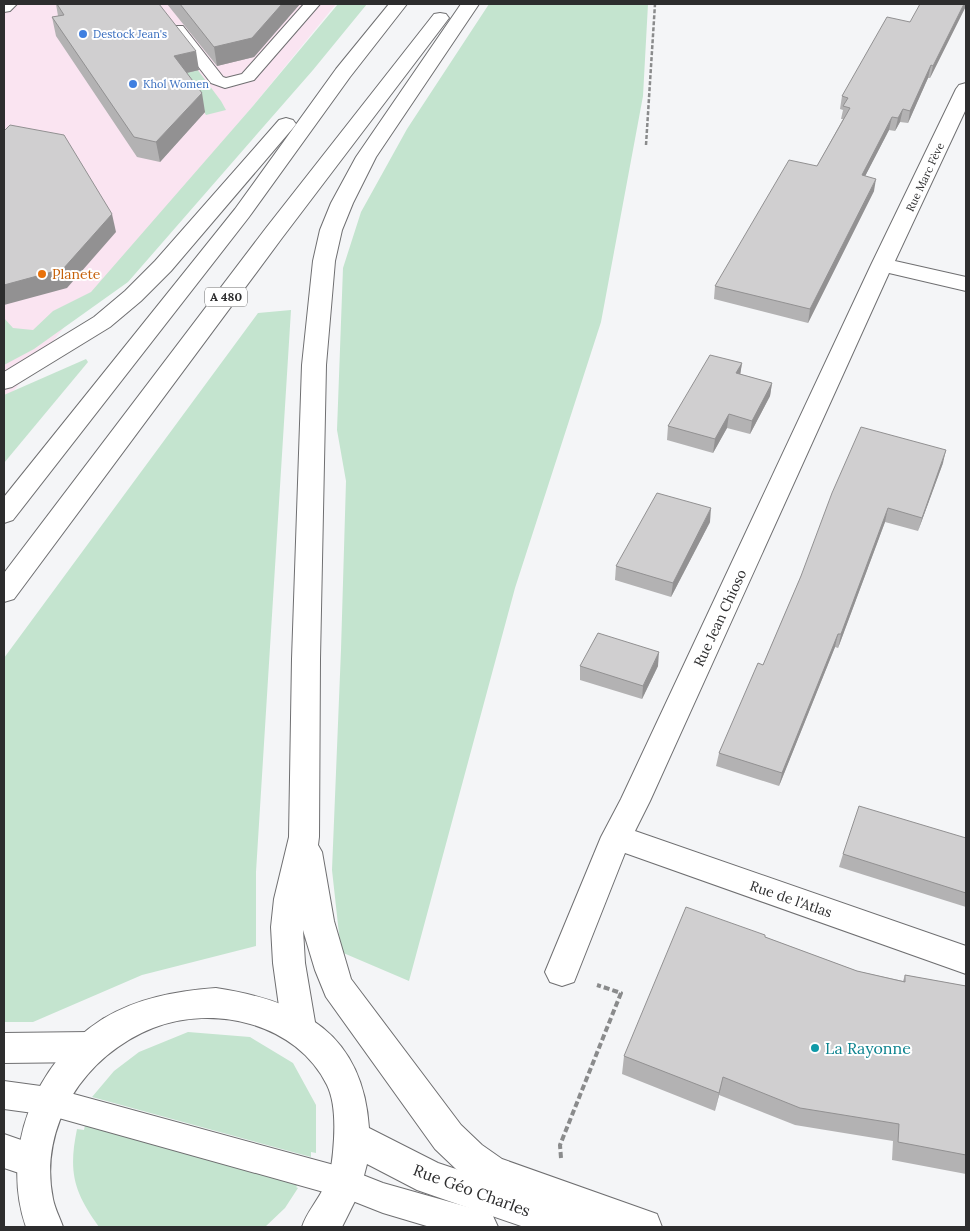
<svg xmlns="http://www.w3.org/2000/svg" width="970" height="1231" font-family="Lora,serif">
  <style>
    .commercial { fill: #fae4f1 }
    .green { fill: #c4e4cf }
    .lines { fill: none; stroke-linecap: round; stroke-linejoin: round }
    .lane-casing { stroke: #6f6f71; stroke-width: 2 }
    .street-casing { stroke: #6f6f71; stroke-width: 2 }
    .secondary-casing { stroke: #6f6f71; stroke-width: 2 }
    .highway-casing { stroke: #6f6f71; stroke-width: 2 }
    .path-far1 { stroke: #8a8b8c; stroke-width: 2.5; stroke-dasharray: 4 2; stroke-linecap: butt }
    .path { stroke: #8a8b8c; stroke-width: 4; stroke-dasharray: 6 3; stroke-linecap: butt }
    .lane { fill: #fff; fill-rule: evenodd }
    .street { fill: #fff; fill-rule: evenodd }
    .secondary { fill: #fff; fill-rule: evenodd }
    .highway { fill: #fff; fill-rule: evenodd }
    .wall { fill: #b3b2b3 }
    .shaded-wall { fill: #929192 }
    .building { fill: #d0cfd0; stroke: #929192 }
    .shop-dot { fill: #3f7fe0; stroke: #fff; stroke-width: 2 }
    .food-dot { fill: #e8710a; stroke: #fff; stroke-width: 2 }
    .culture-dot { fill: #0f9aa8; stroke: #fff; stroke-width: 2 }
    .labels { text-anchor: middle; stroke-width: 4; stroke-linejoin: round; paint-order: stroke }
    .far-shop-label { font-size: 11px; fill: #366cbe; stroke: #fff; text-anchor: start }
    .far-street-label { font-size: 11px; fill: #2d2d2e; stroke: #fff }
    .shield { fill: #fff; stroke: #6c6c6d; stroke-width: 1 }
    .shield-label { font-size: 12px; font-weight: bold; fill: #2d2d2e }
    .food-label { font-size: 14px; fill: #c56008; stroke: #fff; text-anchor: start }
    .street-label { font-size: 14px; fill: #2d2d2e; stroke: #fff }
    .near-culture-label { font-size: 16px; fill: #0d838f; stroke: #fff; text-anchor: start }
    .near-street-label { font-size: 16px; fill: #2d2d2e; stroke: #fff }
  </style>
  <rect width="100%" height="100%" fill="#f4f5f7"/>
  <!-- commercial -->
  <path class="commercial" d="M4,4H336L253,106L77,311L4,403Z"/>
  <!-- green -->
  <g class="green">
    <path d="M139,4L149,5L221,101L226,110L206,115Z"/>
    <path d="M338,4H367L313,70L128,282L34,349L4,365V318L13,328L33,330L53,311L91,292L253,106Z"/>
    <path d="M489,4H648L643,96L601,322L515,588L409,981L341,952L332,870L341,650L346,481L337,430L343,268L361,212L407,129Z"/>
    <path d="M291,310L256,872V946L142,975L33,1022H4V658L258,313Z"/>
    <path d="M86,359L88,362L4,463V395Z"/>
    <path d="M188,1032L250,1037L293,1063L316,1105V1153L311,1152V1157L92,1097L114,1071L139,1052Z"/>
    <path d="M85,1125L298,1185L296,1187L298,1188L285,1208L265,1227H99C74,1192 68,1173 77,1129L84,1130Z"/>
  </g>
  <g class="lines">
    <!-- lane casing -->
    <g class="lane-casing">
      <g id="lane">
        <path d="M304,4H320L254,80L225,88L211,83L169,29L171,26H183L223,77L226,78L242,74Z"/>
        <path d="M4,1081L48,1087L345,1168L383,1183L482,1211L493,1216L498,1227H430L383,1213L345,1198L48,1115L4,1109Z"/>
      </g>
    </g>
    <!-- street casing -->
    <g class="street-casing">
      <g id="street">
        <path d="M4,4H17L10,11L4,12Z"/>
        <path d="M966,83V109L895,261L966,277V291L889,273L650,801L635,831L966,946V974L625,853L574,982L562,986L550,982L545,972L601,837L621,799L871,265L956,89L959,85Z"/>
        <path d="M90,1032L102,1036L107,1047L102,1058L90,1062L4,1063V1033Z"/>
        <path d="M4,1134L44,1148L49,1160L44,1172L31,1177L4,1168Z"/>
      </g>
    </g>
    <!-- secondary casing -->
    <g class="secondary-casing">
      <path id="secondary" d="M216,988C302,1001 363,1034 369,1128L438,1163L531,1194L597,1209L610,1214L615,1227H524L417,1190L367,1164L360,1191L342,1227H302C306,1214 315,1204 322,1191C329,1179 332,1165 333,1152C335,1131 336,1103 327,1085C296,1023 214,1004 153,1028C85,1055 38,1126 53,1199C55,1209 60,1218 63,1227H26C0,1152 34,1063 101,1020C136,998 176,991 216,988Z"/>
    </g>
    <!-- highway casing -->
    <g class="highway-casing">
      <g id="highway">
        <path d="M389,4H407L350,77L249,217L13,520L4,523V497L235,209L336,69Z"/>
        <path d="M461,4H479L376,157L353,203L342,230L335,261L326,365L320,659L319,837L318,845L322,852L334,921L351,979L461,1125L482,1145L502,1159L657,1214L662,1227H595L478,1184L456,1169L435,1149L326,997L315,970L303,930L305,963L316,1028L311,1039L299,1043L287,1039L282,1028L273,963L271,927L274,899L289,837L292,659L302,365L313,261L320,230L331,203L356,157Z"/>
        <path d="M440,13L446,14L449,18L446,22L282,238L14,599L4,602V573L266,228L434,14Z"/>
        <path d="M286,118L293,120L296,124L293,128L171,271L141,301L110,327L12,387L4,389V372L94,317L125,291L155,261L279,120Z"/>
      </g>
    </g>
    <!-- path-far1 -->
    <path class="path-far1" d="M646,145L655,4"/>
    <!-- path -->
    <path class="path" d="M561,1158L560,1145L621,993L597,985"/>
    <!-- lane -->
    <use href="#lane" class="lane"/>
    <!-- street -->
    <use href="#street" class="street"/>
    <!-- secondary -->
    <use href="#secondary" class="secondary"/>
    <!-- highway -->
    <use href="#highway" class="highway"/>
  </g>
  <!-- wall -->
  <g class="wall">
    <path d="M56,4H159L199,70L187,73L205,112L160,162L137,157L56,36L52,17L58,16Z"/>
    <path d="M167,4H300L254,57L217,66Z"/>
    <path d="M966,4V6L930,78H928L908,123L900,122L895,131L889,130L865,176L874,191L808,323L714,299L715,286L817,166L843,119H841L843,110L840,109L842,96L910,22Z"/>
    <path d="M742,363L740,374L772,383L770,396L750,434L727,428L713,453L667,440L668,426Z"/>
    <path d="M943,463L918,531L885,522L838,648L835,647L779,786L716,766L719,753L763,665L801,576Z"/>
    <path d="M710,522L671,597L615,580L616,566Z"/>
    <path d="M580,666H658L642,699L580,680Z"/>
    <path d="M966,838V907L839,867L843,854Z"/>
    <path d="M765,937L857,971L903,981L905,975L966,986V1174L892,1160L893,1141L795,1125L719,1095L715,1111L622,1074L624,1056Z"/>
  </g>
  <!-- shaded-wall -->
  <g class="shaded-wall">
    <path d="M282,4H300L254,57L217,66L214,47Z"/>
    <path d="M964,4H966V6L930,78L933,66Z"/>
    <path d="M196,51L199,70L177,75L174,56Z"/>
    <path d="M931,65L928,78L908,123L910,111Z"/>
    <path d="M202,93L205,112L160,162L156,142Z"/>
    <path d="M903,109L900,122L895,131L898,118Z"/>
    <path d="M892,117L889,130L859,188L862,175Z"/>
    <path d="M876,179L874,191L808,323L810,309Z"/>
    <path d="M112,214L116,232L67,288L4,305V285Z"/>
    <path d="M742,363L740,376L736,373Z"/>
    <path d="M772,383L770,396L750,434L752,421Z"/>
    <path d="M729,414L727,428L713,453L715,439Z"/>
    <path d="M946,450L943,463L918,531L922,518Z"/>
    <path d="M711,508L710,522L671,597L673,583Z"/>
    <path d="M888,508L885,522L838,648L841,634Z"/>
    <path d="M838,634L835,647L779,786L782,773Z"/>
    <path d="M659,652L658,666L642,699L643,686Z"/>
    <path d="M723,1077L719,1095L715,1111L719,1093Z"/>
  </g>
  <!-- building -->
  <g class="building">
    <path d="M57,4H159L196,51L174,56L202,93L156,142L134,137L52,17L64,15Z"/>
    <path d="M180,4H282L252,38L214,47Z"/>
    <path d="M920,4H964L933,66L931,65L910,111L903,109L898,118L892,117L862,175L876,179L810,309L715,286L789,160L817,166L850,108L843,106L848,98L842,96L887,17L910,22Z"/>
    <path d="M10,125L64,135L112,214L63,269L4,285V131Z"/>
    <path d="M710,355L742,363L736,373L772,383L752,421L729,414L715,439L668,426Z"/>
    <path d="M861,427L946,450L922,518L888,508L841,634H838L782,773L719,753L758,663L763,665L801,576L832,493Z"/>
    <path d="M657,493L711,508L673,583L616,566Z"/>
    <path d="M598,633L659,652L643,686L580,666Z"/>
    <path d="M859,806L966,838V893L843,854Z"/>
    <path d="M686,907L765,935V937L857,971L905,982V975L966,986V1155L898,1142L899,1124L800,1108L723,1077L719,1093L624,1056Z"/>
  </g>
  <!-- markers -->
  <g class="shop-dot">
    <circle cx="83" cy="34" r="5"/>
    <circle cx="133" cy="84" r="5"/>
  </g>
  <circle class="food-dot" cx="42" cy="274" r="5"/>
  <circle class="culture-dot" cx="815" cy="1048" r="5"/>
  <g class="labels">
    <!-- far-shop labels -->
    <g class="far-shop-label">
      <text x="93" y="38">Destock Jean's</text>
      <text x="143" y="88">Khol Women</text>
    </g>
    <!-- far-street labels -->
    <g class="far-street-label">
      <text transform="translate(925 177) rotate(-65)" y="4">Rue Marc Fève</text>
    </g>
    <!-- shield labels -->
    <rect class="shield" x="205" y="287.5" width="42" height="19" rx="4"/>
    <g class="shield-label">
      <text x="226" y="301">A 480</text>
    </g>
    <!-- food labels -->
    <g class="food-label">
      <text x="52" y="279">Planete</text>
    </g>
    <!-- street labels -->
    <g class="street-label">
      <text transform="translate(720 618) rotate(-65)" y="5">Rue Jean Chioso</text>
      <text transform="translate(791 899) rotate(19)" y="5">Rue de l'Atlas</text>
    </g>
    <!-- near-culture labels -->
    <g class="near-culture-label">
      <text x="825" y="1054">La Rayonne</text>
    </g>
    <!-- near-street labels -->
    <g class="near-street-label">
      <text transform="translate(472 1190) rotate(20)" y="6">Rue Géo Charles</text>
    </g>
  </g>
  <!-- border -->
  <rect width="970" height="1231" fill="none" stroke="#2d2d2e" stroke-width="10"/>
</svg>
